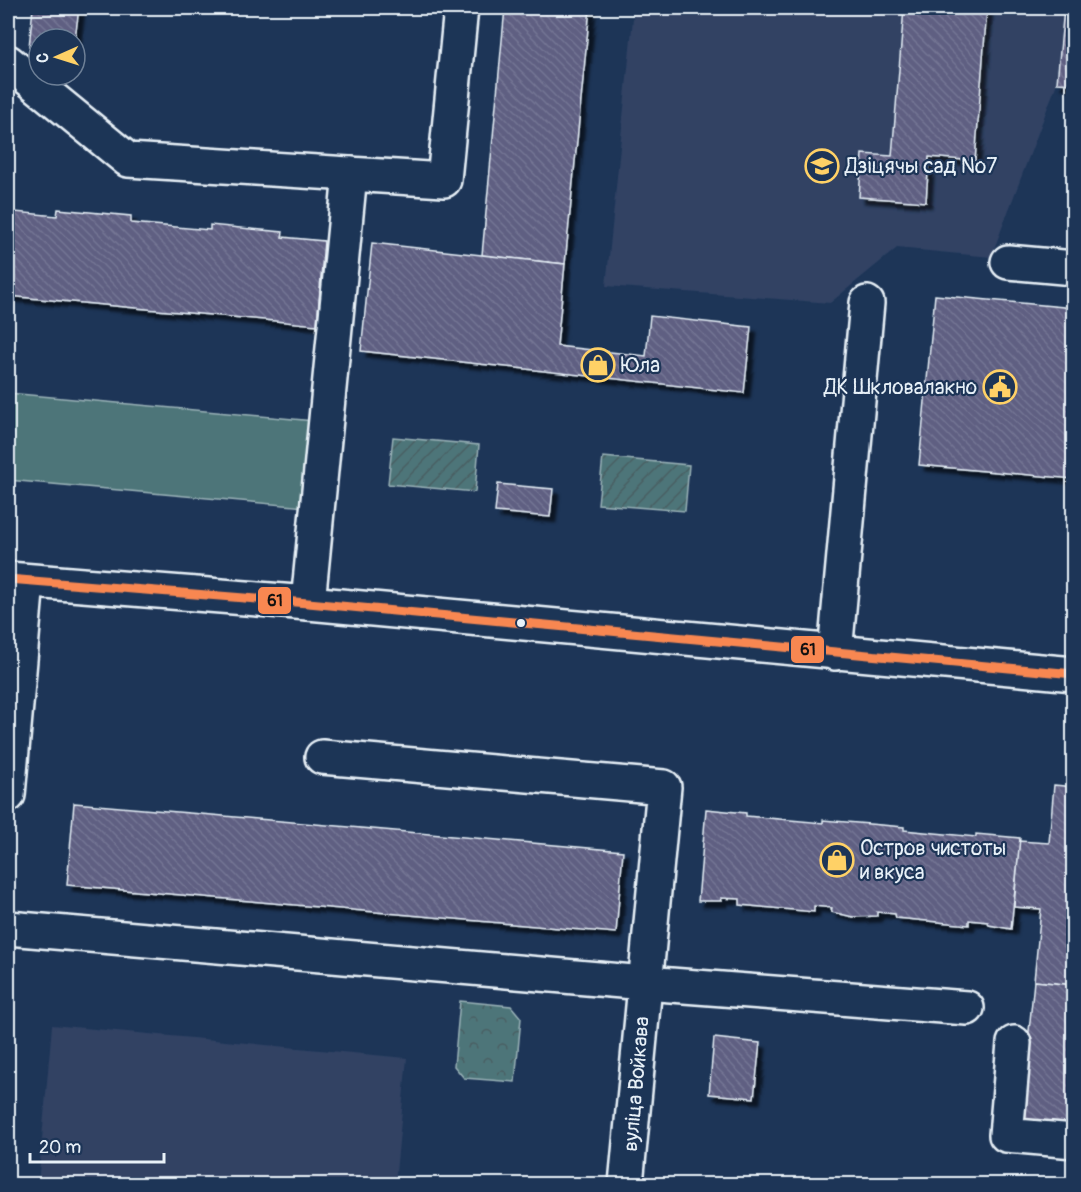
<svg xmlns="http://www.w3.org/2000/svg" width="1081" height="1192" font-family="Pangolin,sans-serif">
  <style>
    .built { fill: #304264 }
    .grass { fill: #4e7579; stroke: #9bb3b8; stroke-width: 1.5 }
    .forest { fill: url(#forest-crowns); stroke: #9bb3b8; stroke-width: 1.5 }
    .garden { fill: url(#garden-furrows); stroke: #9bb3b8; stroke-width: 1.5 }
    .building { fill: url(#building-back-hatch); stroke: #e8f1f8; stroke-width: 1.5; filter: url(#shadow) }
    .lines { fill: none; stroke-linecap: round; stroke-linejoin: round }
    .minor-casing { stroke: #e8f1f8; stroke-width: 38 }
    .major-casing { stroke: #e8f1f8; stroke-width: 38 }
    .minor { stroke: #1d3557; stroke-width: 33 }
    .major { stroke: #1d3557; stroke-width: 33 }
    .bus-1-casing { stroke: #1d3557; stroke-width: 14 }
    .bus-1 { stroke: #f88751; stroke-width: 9 }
    .bus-dot { fill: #e8f1f8; stroke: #1d3557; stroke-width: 2 }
    .labels { text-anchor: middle; stroke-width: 4.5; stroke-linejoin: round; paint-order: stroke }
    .poi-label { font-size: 21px; fill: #e8f1f8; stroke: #1d3557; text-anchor: start }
    .street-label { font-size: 21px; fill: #e8f1f8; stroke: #1d3557 }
    .line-badge { stroke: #1d3557; stroke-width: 2 }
    .pale-badge-label { font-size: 16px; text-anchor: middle; font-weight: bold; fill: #111 }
  </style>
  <defs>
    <pattern id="forest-crowns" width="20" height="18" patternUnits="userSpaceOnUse" patternTransform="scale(1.5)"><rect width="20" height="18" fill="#4e7579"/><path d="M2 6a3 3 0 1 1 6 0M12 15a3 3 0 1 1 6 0" fill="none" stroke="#4a5e62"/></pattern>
    <pattern id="garden-furrows" width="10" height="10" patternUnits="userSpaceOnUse" patternTransform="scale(1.5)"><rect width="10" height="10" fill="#4e7579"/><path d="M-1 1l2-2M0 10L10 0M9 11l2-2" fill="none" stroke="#4a5e62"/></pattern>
    <pattern id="building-back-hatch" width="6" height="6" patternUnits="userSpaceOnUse" patternTransform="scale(1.5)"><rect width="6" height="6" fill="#5e5f82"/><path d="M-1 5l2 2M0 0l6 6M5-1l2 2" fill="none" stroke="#757694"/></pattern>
    <filter id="shadow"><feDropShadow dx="5.5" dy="5.5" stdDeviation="1.5" flood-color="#0009"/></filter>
  </defs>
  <rect width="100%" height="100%" fill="#1d3557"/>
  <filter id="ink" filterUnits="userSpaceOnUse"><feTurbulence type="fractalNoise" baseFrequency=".0167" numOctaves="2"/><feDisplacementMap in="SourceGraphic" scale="12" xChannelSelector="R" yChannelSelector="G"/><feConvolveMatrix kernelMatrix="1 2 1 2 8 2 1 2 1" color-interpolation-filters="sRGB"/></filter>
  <g filter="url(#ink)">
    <!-- built -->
    <g class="built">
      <path d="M634,8H1064L1057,83L991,257L897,248L830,303L606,286Z"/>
      <path d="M52,1025L407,1058L395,1184H38Z"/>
    </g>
    <!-- grass -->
    <path class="grass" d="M8,393L314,421L306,507L8,480Z"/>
    <!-- forest -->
    <path class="forest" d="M460,1001L511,1006L521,1018L515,1082L464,1078L454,1066Z"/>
    <!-- garden -->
    <g class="garden">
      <path d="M393,437L479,445L475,492L388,484Z"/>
      <path d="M603,457L689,465L685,511L598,504Z"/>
    </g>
    <!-- building -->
    <g class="building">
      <path d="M33,8H79L75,39H39V48L29,47Z"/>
      <path d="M505,8H590L565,264L482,255Z"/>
      <path d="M904,8H987L975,161L929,157L926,202L859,197L862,154L892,156Z"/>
      <path d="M1064,8H1074V84L1057,83Z"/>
      <path d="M1074,120V186H1069Z"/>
      <path d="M58,209L131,216V223L210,230V225L283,232L282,237L324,241L317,325L8,296L15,212L57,216Z"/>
      <path d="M372,243L565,264L557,346L646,356L650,316L751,327L744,393L361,351Z"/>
      <path d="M935,295L1074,308V479L919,465Z"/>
      <path d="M498,484L553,489L550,517L495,512Z"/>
      <path d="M1054,785L1074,787V985L1034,981L1041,909L1014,907L1019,841L1049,843Z"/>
      <path d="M74,803L623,851L616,933L67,885Z"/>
      <path d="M706,809L746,813V816L823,823V820L904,827V830L976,837V834L1020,838L1011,929L989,925L988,922L969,920V925L896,918L895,914L877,912V916L853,917L831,912L832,908L814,906V912L740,905V899L721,898L722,901H698Z"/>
      <path d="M1034,981L1074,985V1126L1020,1121Z"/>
      <path d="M714,1038L760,1043L754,1098L709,1094Z"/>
    </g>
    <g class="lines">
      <!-- minor casing -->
      <g class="minor-casing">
        <g id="minor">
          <path d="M8,62L128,160L444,180L461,8"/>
          <path d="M1008,262L1074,268"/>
          <path d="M308,603L350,174"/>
          <path d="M835,653L867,303"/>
          <path d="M322,757L664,787L626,1184"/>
          <path d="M8,795L27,581"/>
          <path d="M8,928L645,983L967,1008"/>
          <path d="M1014,1043L1006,1135L1074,1141"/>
        </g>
      </g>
      <!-- major casing -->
      <g class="major-casing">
        <path id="major" d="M8,579L308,603L1074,674"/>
      </g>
      <!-- minor -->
      <use href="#minor" class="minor"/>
      <!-- major -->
      <use href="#major" class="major"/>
      <!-- bus-1 casing -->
      <g class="bus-1-casing">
        <path id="bus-1" d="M8,579L308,603L1074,674"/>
      </g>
      <!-- bus-1 -->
      <use href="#bus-1" class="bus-1"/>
    </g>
  </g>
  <!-- icons -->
  <defs>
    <g id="school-ring" transform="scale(1.725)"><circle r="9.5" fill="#1d3557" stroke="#ffd166" stroke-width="1.5"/><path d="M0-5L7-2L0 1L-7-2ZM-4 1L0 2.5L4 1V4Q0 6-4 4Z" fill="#ffd166"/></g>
    <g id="shop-ring" transform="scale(1.725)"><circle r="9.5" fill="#1d3557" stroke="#ffd166" stroke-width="1.5"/><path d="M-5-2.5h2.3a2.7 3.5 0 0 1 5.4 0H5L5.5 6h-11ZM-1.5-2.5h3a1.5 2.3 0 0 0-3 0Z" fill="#ffd166"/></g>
    <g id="civic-ring" transform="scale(1.725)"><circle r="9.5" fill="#1d3557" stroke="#ffd166" stroke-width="1.5"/><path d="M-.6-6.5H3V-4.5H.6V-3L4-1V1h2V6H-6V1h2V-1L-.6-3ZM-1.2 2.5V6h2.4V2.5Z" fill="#ffd166"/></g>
  </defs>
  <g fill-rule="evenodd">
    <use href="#school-ring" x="822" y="166"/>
    <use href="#shop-ring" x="598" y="365"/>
    <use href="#civic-ring" x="1000" y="387"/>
    <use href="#shop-ring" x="837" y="860"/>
  </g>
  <!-- markers -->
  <circle class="bus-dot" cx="521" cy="623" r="5"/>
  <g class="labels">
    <!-- poi labels -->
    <g class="poi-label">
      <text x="845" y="173">Дзіцячы сад №7</text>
      <text x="621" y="372">Юла</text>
      <text x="977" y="394" text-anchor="end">ДК Шкловалакно</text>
      <text x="860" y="855">Остров чистоты<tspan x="860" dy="24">и вкуса</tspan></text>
    </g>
    <!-- street labels -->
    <g class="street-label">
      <text transform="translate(636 1084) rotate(-85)" y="7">вуліца Войкава</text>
    </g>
  </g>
  <g class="line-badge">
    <rect x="257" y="586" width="35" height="29" rx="6" fill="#f88751"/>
    <rect x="790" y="635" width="35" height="29" rx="6" fill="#f88751"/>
  </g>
  <g class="pale-badge-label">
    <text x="275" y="606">61</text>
    <text x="808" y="655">61</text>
  </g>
  <!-- margin -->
  <rect width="1081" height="1192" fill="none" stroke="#1d3557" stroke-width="30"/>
  <rect x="15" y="15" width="1051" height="1162" fill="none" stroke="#e8f1f8" stroke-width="2" filter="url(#ink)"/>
  <!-- north arrow -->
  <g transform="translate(57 57) rotate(267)"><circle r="28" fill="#1d3557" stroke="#6e8097" stroke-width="1.5"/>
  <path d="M0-4.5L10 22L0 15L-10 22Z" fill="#ffd166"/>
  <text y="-9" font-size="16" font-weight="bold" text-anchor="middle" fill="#e8f1f8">С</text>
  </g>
  <!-- scale -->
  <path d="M30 1153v9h134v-9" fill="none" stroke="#e8f1f8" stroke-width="3"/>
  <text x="39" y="1153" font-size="18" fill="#e8f1f8" stroke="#1d3557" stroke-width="4.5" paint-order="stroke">20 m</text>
</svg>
